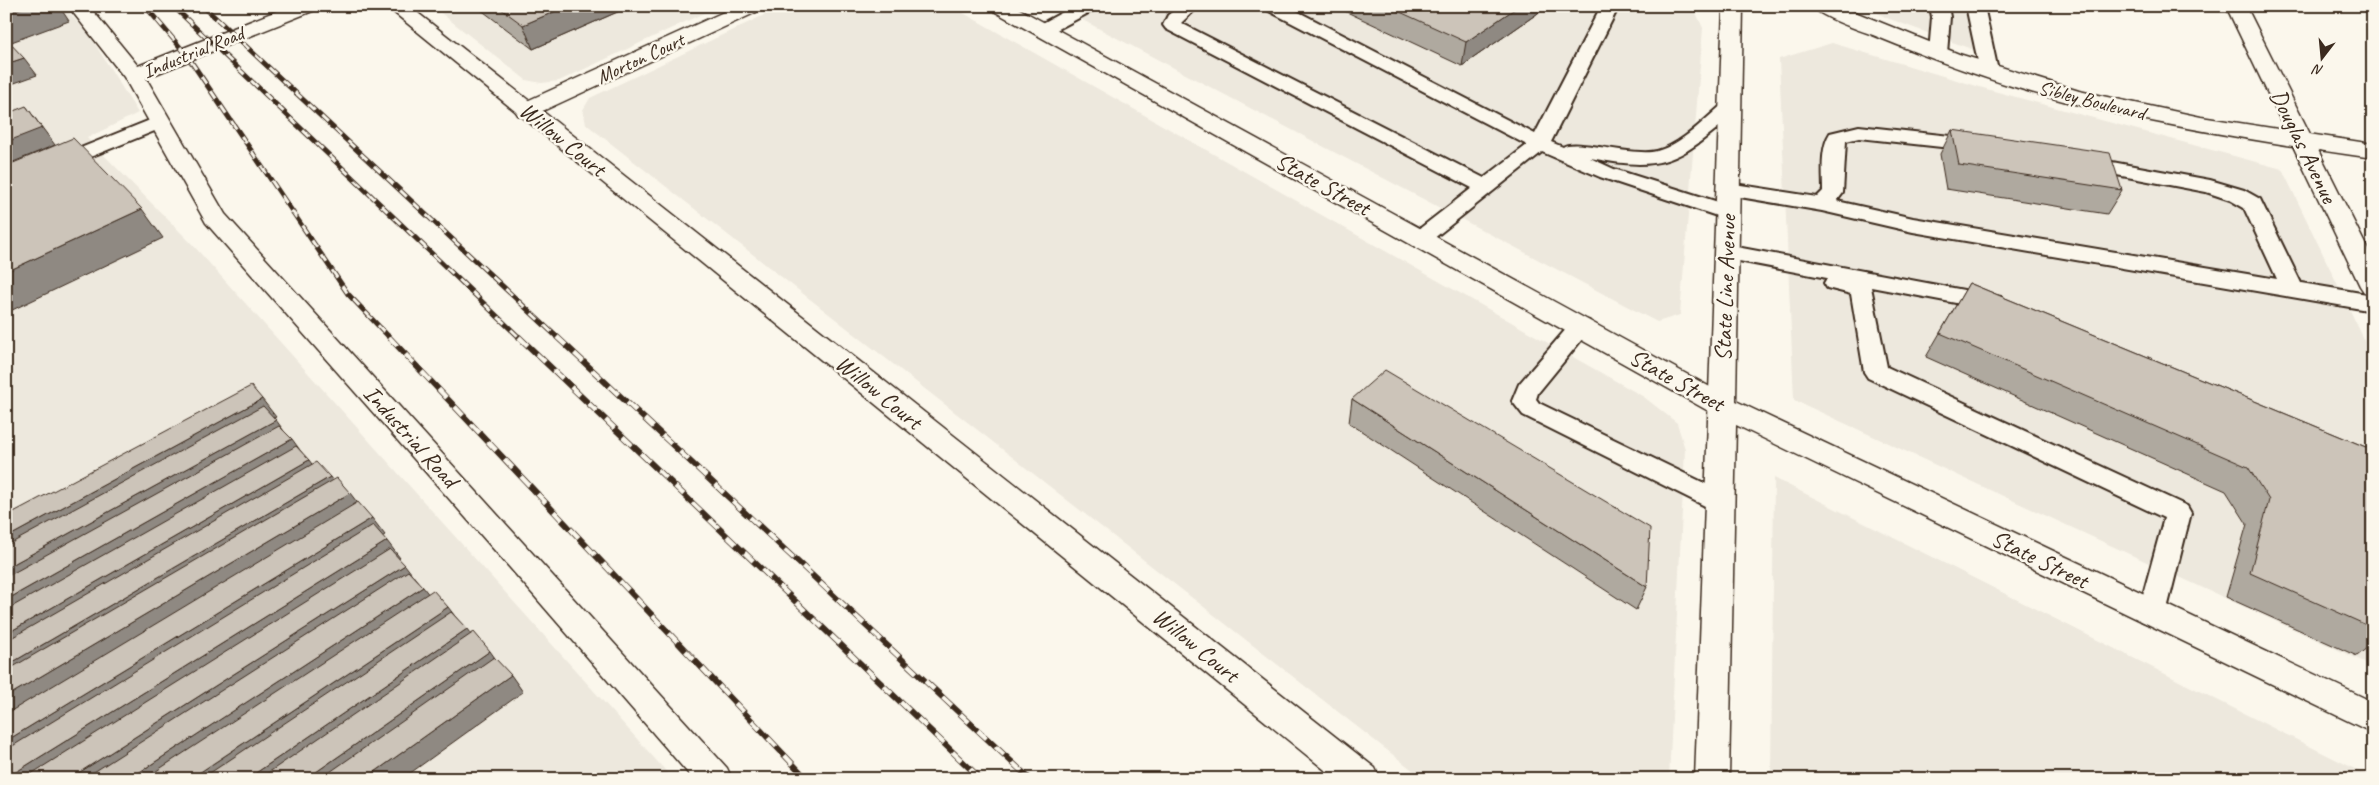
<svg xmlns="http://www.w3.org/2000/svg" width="2379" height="785" font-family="Caveat,sans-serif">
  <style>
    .built { fill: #ede8dd }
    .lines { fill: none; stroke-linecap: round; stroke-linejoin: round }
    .lane-casing { stroke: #3b2a1e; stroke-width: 4 }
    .street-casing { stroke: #3b2a1e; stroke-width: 3 }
    .secondary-casing { stroke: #3b2a1e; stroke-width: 3 }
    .lane { fill: #fbf7ec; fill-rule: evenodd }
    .street { fill: #fbf7ec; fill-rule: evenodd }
    .secondary { fill: #fbf7ec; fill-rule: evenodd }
    .rail-far1-casing { stroke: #3b2a1e; stroke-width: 5 }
    .rail-casing { stroke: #3b2a1e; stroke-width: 6 }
    .rail-far1 { stroke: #fbf7ec; stroke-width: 3; stroke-dasharray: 9; stroke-linecap: butt }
    .rail { stroke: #fbf7ec; stroke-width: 4.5; stroke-dasharray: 12; stroke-linecap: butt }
    .wall { fill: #afa99f; stroke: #3b2a1e }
    .shaded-wall { fill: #8f8982; stroke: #3b2a1e }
    .building { fill: #ccc4b9; stroke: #3b2a1e }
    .labels { text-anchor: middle; stroke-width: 5; stroke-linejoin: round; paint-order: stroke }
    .far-street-label { font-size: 20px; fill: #3b2a1e; stroke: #fbf7ec }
    .street-label { font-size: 24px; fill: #3b2a1e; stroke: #fbf7ec }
  </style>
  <rect width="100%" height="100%" fill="#fbf7ec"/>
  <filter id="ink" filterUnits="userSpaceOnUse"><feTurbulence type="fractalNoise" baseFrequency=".02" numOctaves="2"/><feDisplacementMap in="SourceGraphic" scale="10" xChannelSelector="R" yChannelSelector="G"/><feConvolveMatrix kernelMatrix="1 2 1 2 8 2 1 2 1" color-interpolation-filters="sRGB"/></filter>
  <g filter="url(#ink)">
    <!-- built -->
    <g class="built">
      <path d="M6,6H63L90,36L138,113L87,138L192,244L673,779H6Z"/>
      <path d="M432,6H719L559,81L541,83L526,80Z"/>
      <path d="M783,6H951L1644,397L1677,423L1685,449L1669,779H1424L586,124L583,110L590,98Z"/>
      <path d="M1056,6H1693L1703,28L1680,315L1657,322Z"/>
      <path d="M1864,6H1975L1985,54L1887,18Z"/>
      <path d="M1832,43L1990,90L2282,169L2373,358V666L1794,400L1779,59Z"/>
      <path d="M1774,478L2373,778V779H1771Z"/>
    </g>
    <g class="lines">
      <!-- lane casing -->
      <g class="lane-casing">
        <g id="lane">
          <path d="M1074,6H1096L1094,10L1049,34H1037L1034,30L1037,26Z"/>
          <path d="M1180,6H1199L1181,23L1484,178L1527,145L1267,10L1265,6H1287L1535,134L1598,12L1594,6H1611L1616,12L1551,142L1563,147C1574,138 1634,157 1657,151C1682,144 1704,120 1723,104L1730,102L1737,104L1740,108L1737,112C1679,160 1668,173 1590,158L1614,169L1734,207L1737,212L1734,217L1727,219L1720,217L1600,177L1542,152L1428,243L1421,245L1414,243L1410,238L1414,233L1472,188L1166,29L1163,25L1168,15Z"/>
          <path d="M1930,6H1948L1950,17L1947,53L1944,57H1932L1929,53L1932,17Z"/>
          <path d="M1966,6H1984L1998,71L1996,75H1982L1980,71Z"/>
          <path d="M160,116L167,118L170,122L167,126L6,191V178Z"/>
          <path d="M1859,126L1978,139L1985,141L1988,145L1985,149L1978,151L1859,138L1846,141L1843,193L1837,201L1913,218L2277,279L2244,208L2230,200L2206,192L2085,169L2078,167L2075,163L2078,159L2085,157L2210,180L2244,190L2260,199L2301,283L2373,295V311L1913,232L1822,211L1728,195L1721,194L1718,189L1721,184L1728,183L1817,197L1823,191C1823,173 1820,148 1830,133Z"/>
          <path d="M1726,245L2001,297L2004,302L2001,307L1993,310L1871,287L1887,367L2187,506L2191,513L2166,613L2162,621L2152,625L2142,621L2138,613L2164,518L1868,378L1864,372L1851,294L1827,288L1824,283L1827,278L1718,257L1715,252L1718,247Z"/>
          <path d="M1581,319L1589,321L1592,327L1538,393L1536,399L1539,403L1729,495L1733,502L1729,509L1720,512L1711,509L1523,415L1512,401L1519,384L1573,321Z"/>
        </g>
      </g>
      <!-- street casing -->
      <g class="street-casing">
        <g id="street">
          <path d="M68,6H89L138,66L289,6H318L315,10L146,78L225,214L727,768L732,779H693L511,569L206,223L124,77Z"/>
          <path d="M737,6H764L761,10L534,115L526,117L518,115L515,110L518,105Z"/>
          <path d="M989,6H1014L1732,399L1736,406L1732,413L1722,416L1712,413L992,10Z"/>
          <path d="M2226,6H2246L2373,260V295L2364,292L2360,286Z"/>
        </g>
      </g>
      <!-- secondary casing -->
      <g class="secondary-casing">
        <g id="secondary">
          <path d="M386,6H409L1375,768L1380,779H1336Z"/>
          <path d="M1723,6H1743L1736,401L2373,702V733L1736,425L1729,779H1695Z"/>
          <path d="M1812,6H1840L1959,54L2079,91L2201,117L2373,144V158C2270,143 2167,127 2067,102C2001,85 1936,61 1873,35C1859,30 1820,17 1812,6Z"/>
        </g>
      </g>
      <!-- lane -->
      <use href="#lane" class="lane"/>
      <!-- street -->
      <use href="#street" class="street"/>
      <!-- secondary -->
      <use href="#secondary" class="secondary"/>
      <!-- rail-far1 casing -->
      <g class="rail-far1-casing">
        <g id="rail-far1">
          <path d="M145,6L186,54L348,294L390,338"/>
          <path d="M173,6L520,338"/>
          <path d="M203,6L558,338"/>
        </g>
      </g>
      <!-- rail casing -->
      <g class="rail-casing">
        <g id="rail">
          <path d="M389,337L807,779"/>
          <path d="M519,337L981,779"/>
          <path d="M557,337L1030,779"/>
        </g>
      </g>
      <!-- rail-far1 -->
      <use href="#rail-far1" class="rail-far1"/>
      <!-- rail -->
      <use href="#rail" class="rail"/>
    </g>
    <!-- wall -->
    <g class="wall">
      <path d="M476,6H631L533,49Z"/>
      <path d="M1334,6H1584L1583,9L1541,11L1462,66Z"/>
      <path d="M1952,130L2122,190L2107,214L1946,189L1940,154Z"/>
      <path d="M1969,283L2373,450V643L2357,656L2226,597L2247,524L2226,491L1926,357Z"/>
      <path d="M1352,399L1647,587L1636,610L1349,423Z"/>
    </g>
    <!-- shaded-wall -->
    <g class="shaded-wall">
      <path d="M27,6H59L69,21L6,44V14Z"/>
      <path d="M568,6H631L533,49L523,25Z"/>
      <path d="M1519,6H1542L1541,11L1462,66L1466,42Z"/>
      <path d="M24,58L37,75L6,86V64Z"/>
      <path d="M26,106L55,145L6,165V142Z"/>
      <path d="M142,209L163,238L6,313V272Z"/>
      <path d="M262,399L276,417L6,565V538Z"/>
      <path d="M276,420L289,438L6,596V568Z"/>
      <path d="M292,439L305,457L6,628V600Z"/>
      <path d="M309,460L322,478L6,663V634Z"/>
      <path d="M330,477L343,495L6,695V666Z"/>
      <path d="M350,493L363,510L6,726V697Z"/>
      <path d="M372,518L385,535L18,762L6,753V741Z"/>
      <path d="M387,541L400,558L51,779H11L8,777Z"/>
      <path d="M405,565L418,582L113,779H69Z"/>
      <path d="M423,587L436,604L172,779H129Z"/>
      <path d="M448,607L461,624L232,779H190Z"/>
      <path d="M467,629L479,646L287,779H247Z"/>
      <path d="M490,651L502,668L344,779H306Z"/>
      <path d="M511,675L523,692L402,779H365Z"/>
    </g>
    <!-- building -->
    <g class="building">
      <path d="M6,6H27L6,14Z"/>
      <path d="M497,6H568L523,25Z"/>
      <path d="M1387,6H1519L1466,42Z"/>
      <path d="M6,40H7L24,58L6,64Z"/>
      <path d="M26,106L42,128L6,142V114Z"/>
      <path d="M1952,130L2110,153L2122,190L1959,165Z"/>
      <path d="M73,138L142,209L6,272V166Z"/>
      <path d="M1969,283L2373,450V628L2250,573L2269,500L2248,467L1940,333Z"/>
      <path d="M1385,370L1650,528L1647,587L1352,399Z"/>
      <path d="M251,386L262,399L6,538V516Z"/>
      <path d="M263,406L276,420L6,568V546Z"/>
      <path d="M279,426L292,439L6,600V577Z"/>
      <path d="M296,446L309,460L6,634V610Z"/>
      <path d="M316,462L330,477L6,666V641Z"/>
      <path d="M337,478L350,493L6,697V671Z"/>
      <path d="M358,502L372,518L6,741V714Z"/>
      <path d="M373,525L387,541L8,777L6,773V750Z"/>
      <path d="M390,549L405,565L69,779H23Z"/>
      <path d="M408,571L423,587L129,779H83Z"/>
      <path d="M433,590L448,607L190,779H144Z"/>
      <path d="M451,612L467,629L247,779H201Z"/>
      <path d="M474,632L490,651L306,779H259Z"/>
      <path d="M494,657L511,675L365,779H320Z"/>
    </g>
  </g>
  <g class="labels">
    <!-- far-street labels -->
    <g class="far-street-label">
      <text transform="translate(193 52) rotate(-22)" y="7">Industrial Road</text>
      <text transform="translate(640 58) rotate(-25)" y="7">Morton Court</text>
      <text transform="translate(2092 100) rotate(14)" y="7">Sibley Boulevard</text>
    </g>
    <!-- street labels -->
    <g class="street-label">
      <text transform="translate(563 139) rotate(39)" y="8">Willow Court</text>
      <text transform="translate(2304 146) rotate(64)" y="8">Douglas Avenue</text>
      <text transform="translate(1323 184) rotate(29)" y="8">State Street</text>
      <text transform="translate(1725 288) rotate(-88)" y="8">State Line Avenue</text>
      <text transform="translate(1677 380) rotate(29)" y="8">State Street</text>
      <text transform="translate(879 392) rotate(39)" y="8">Willow Court</text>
      <text transform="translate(411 436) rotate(48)" y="8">Industrial Road</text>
      <text transform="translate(2040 559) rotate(26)" y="8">State Street</text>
      <text transform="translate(1196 645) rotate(39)" y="8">Willow Court</text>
    </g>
  </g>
  <!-- margin -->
  <rect width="2379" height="785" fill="none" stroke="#fbf7ec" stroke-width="25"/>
  <rect x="12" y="12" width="2354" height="760" fill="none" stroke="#3b2a1e" stroke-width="2" filter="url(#ink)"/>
  <!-- north arrow -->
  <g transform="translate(2322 58) rotate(196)" stroke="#fbf7ec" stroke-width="4" paint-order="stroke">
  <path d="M0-4L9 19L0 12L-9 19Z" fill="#3b2a1e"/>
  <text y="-8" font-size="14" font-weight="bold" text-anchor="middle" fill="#3b2a1e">N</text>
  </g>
</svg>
